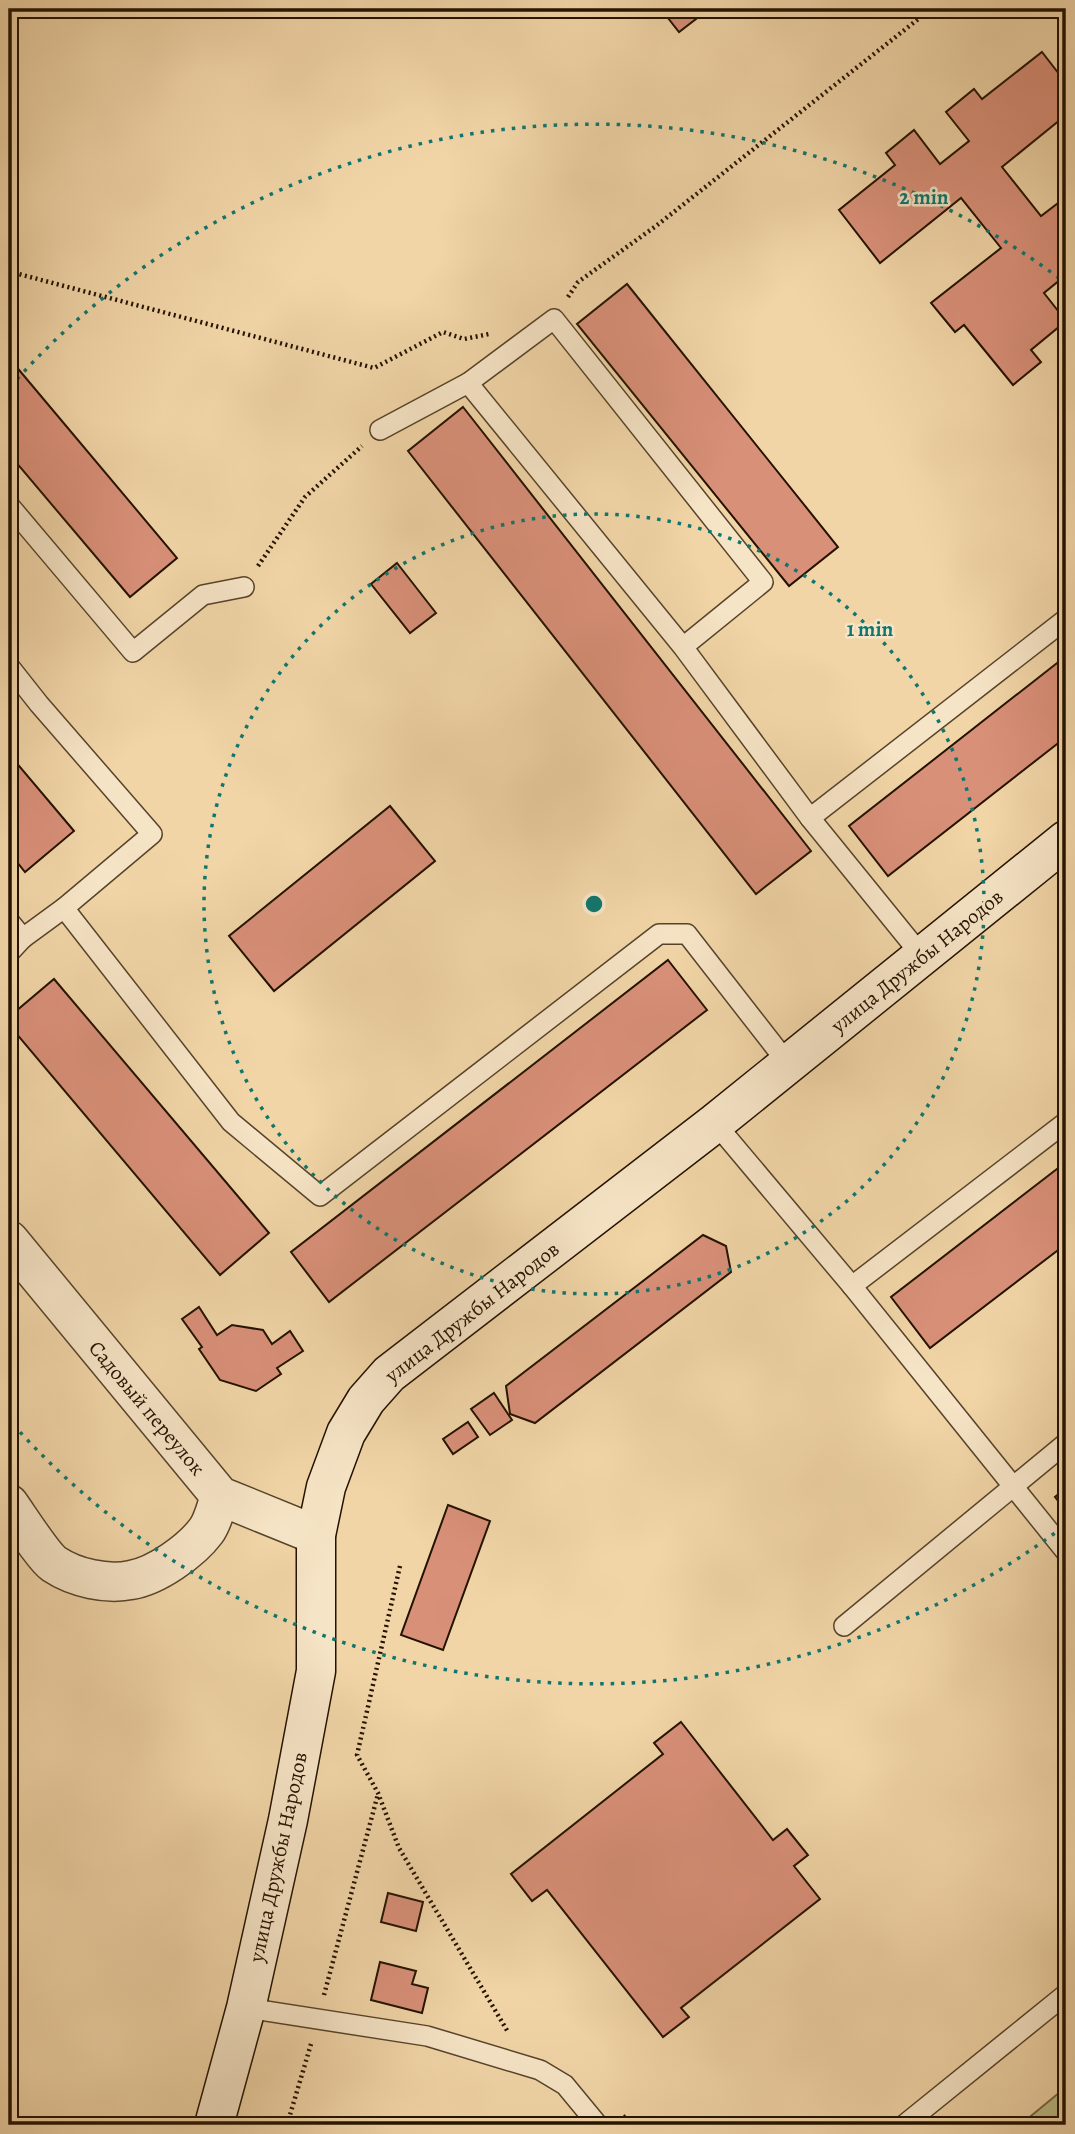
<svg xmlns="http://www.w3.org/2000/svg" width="1075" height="2134" font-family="Alegreya,serif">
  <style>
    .green { fill: #bdbc85; stroke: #706743; stroke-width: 2 }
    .building { fill: #d99079; stroke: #231201; stroke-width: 2 }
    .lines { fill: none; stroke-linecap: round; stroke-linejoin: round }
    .lane-casing { stroke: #56432a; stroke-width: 22 }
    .street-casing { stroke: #56432a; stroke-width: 41 }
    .secondary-casing { stroke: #231201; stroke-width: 41 }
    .path { stroke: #231201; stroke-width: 4.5; stroke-dasharray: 2 3.5; stroke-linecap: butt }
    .lane { stroke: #f6e4c6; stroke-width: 19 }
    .street { stroke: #f6e4c6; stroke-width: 38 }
    .secondary { stroke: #f6e4c6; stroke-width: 38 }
    .ring { fill: none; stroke: #0f766e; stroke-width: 3.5; stroke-dasharray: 3.5 7 }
    .labels { text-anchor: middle; stroke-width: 5; stroke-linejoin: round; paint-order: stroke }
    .street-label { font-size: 21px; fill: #231201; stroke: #f6e4c6 }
    .centre { fill: #0f766e; stroke: #f6e4c6; stroke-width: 3.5 }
    .ring-label { font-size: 21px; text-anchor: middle; font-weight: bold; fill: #0f766e; stroke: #f6e4c6; stroke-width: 5; stroke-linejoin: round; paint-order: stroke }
  </style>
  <rect width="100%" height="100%" fill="#f1d5a7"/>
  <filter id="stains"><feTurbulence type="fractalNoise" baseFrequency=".00286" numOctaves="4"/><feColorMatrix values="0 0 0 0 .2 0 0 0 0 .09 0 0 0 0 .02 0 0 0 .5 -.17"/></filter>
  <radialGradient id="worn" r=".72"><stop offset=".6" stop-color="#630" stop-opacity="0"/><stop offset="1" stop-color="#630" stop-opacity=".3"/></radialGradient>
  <!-- green -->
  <path class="green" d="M1066,2087V2125H1020Z"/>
  <!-- building -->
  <g class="building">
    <path d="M661,9H709L679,32Z"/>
    <path d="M1042,52L1066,83V115L1002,167L1041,216L1066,197V275L1044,293L1066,321L1031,350L1041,362L1013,385L964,325L955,332L931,303L1001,248L961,198L880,263L839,210L895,165L886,153L914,130L940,164L969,141L946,112L974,89L982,99Z"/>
    <path d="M627,284L838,547L789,586L577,324Z"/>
    <path d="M9,358L177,558L130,597L9,454Z"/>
    <path d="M463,407L811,851L756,894L408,451Z"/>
    <path d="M397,563L436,613L410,633L371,584Z"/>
    <path d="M1066,656V737L888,876L849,826Z"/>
    <path d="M9,754L74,831L25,872L9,852Z"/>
    <path d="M390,806L435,861L274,991L229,936Z"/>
    <path d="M668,960L707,1010L329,1302L291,1252Z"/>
    <path d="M54,979L269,1233L220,1275L9,1025V1017Z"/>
    <path d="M1066,1162V1244L930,1348L891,1297Z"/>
    <path d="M703,1235L726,1246L731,1272L535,1423L510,1414L506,1386Z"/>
    <path d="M199,1307L217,1335L232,1325L263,1330L272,1344L290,1331L303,1351L277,1368L281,1374L256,1391L220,1380L199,1349L202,1347L182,1319Z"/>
    <path d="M494,1393L512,1420L490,1435L471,1409Z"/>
    <path d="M468,1422L478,1437L453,1454L443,1439Z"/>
    <path d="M1066,1488V1511L1055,1497Z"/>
    <path d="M448,1505L490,1521L443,1650L401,1635Z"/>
    <path d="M681,1722L773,1840L787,1829L808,1855L794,1866L820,1899L681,2008L689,2017L663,2037L547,1890L532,1901L511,1874L663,1754L654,1743Z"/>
    <path d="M388,1893L423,1902L416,1931L381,1922Z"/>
    <path d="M380,1962L416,1971L412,1984L428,1988L422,2013L371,2000Z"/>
  </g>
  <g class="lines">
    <!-- lane casing -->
    <g class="lane-casing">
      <g id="lane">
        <path d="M380,430L468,383"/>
        <path d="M9,505L133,652L203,595L244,587"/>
        <path d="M683,647L763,582L554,319L468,383L683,647L810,818L1066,619"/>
        <path d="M9,666L39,704L152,834L64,908L231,1122L320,1196L659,934H687L789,1065"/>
        <path d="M810,818L922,956"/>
        <path d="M9,921L23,938L9,953"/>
        <path d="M23,938L64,908"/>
        <path d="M715,1123L852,1286L1066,1552"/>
        <path d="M852,1286L1066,1122"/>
        <path d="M844,1626L1066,1443"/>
        <path d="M246,2008L427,2036L540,2070L565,2085L598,2125"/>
        <path d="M904,2125L1066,1994"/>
      </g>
    </g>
    <!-- street casing -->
    <g class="street-casing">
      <g id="street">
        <path d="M9,1240L220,1496L316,1535"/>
        <path d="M9,1504C19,1518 43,1556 54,1564C75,1578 107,1585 131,1580C156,1576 191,1551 206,1531C213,1522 216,1507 220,1496"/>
      </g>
    </g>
    <!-- secondary casing -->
    <g class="secondary-casing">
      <path id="secondary" d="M214,2125L246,2008L288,1820L316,1671V1535L326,1487L346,1433L366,1400L389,1374L715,1123L1066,840"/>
    </g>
    <!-- path -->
    <g class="path">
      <path d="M9,275L15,273L374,368L443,332L464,339L489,334"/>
      <path d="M568,297L578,282L656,226L931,9"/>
      <path d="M258,566L305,497L362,446"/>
      <path d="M400,1566L357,1755L378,1793L399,1848L508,2032"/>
      <path d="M324,1995L378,1794"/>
      <path d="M623,2116L636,2125"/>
      <path d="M287,2125L311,2044"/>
    </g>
    <!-- lane -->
    <use href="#lane" class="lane"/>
    <!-- street -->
    <use href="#street" class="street"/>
    <!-- secondary -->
    <use href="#secondary" class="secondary"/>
  </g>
  <!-- distance rings -->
  <g class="ring">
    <circle cx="594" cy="904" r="390"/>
    <path d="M1063 1527A780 780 0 0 1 10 1421M10 387A780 780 0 0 1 1063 281"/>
  </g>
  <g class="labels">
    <!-- street labels -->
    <g class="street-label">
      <text transform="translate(917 961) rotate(-39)" y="7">улица Дружбы Народов</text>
      <text transform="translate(472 1312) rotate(-38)" y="7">улица Дружбы Народов</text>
      <text transform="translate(147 1408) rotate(50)" y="7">Садовый переулок</text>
      <text transform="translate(278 1857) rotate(-78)" y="7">улица Дружбы Народов</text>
    </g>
  </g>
  <circle cx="594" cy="904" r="10" class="centre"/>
  <g class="ring-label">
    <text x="924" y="204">2 min</text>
    <text x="870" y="636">1 min</text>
  </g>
  <!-- margin -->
  <rect width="1075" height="2134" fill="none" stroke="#f1d5a7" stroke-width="35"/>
  <rect x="10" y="10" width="1054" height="2113" fill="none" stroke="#231201" stroke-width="3.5"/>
  <rect x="18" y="18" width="1040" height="2099" fill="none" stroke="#231201" stroke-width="2"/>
  <rect width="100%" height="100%" filter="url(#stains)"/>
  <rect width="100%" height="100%" fill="url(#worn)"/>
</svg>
